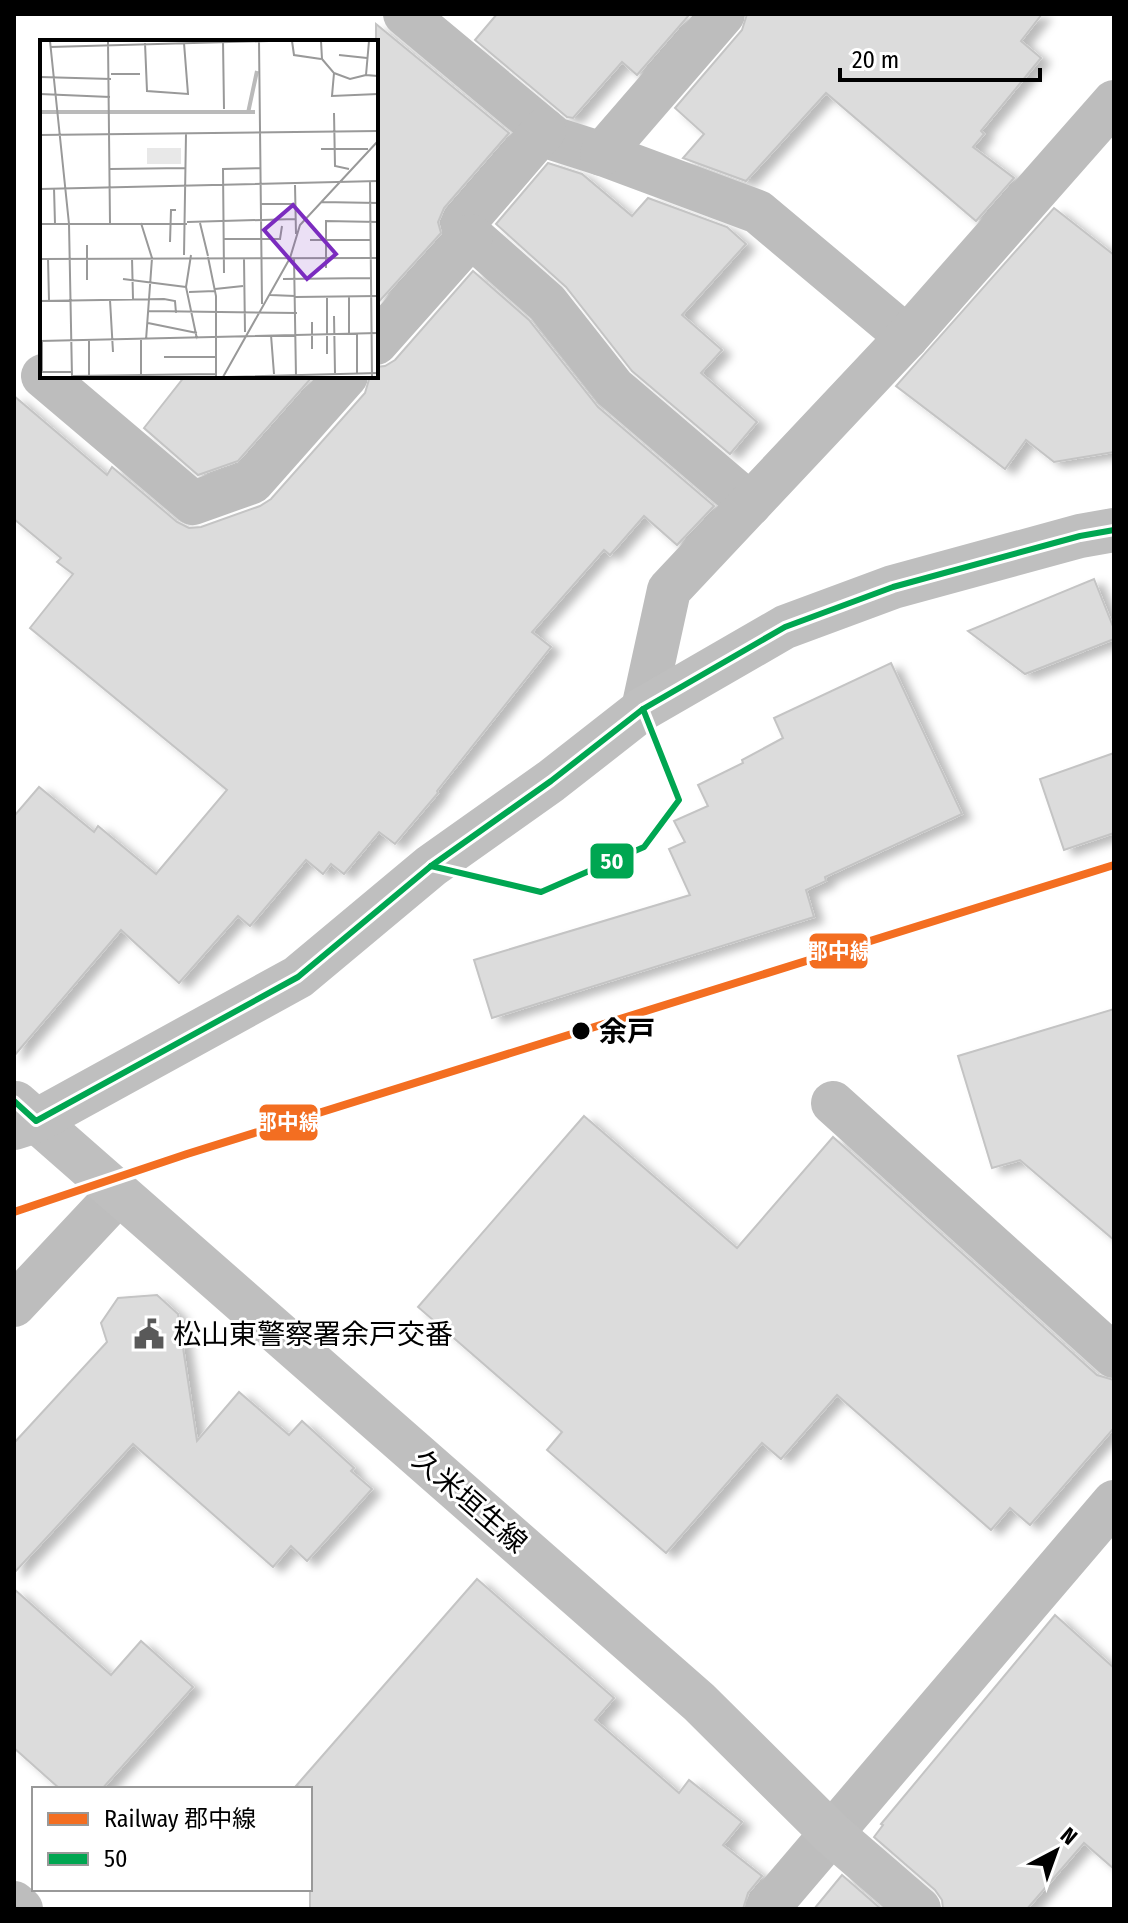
<svg xmlns="http://www.w3.org/2000/svg" width="1128" height="1923" font-family="'Fira Sans Condensed','Noto Sans JP',sans-serif">
  <style>
    .building { fill: #dcdcdc; stroke: #c4c4c4; stroke-width: 2; filter: url(#shadow) }
    .lines { fill: none; stroke-linecap: round; stroke-linejoin: round }
    .minor { stroke: #bdbdbd; stroke-width: 44 }
    .secondary { stroke: #bfbfbf; stroke-width: 44 }
    .bus-1-casing { stroke: #fff; stroke-width: 12 }
    .bus-1 { stroke: #00a651; stroke-width: 6 }
    .rail-1-casing { stroke: #fff; stroke-width: 14 }
    .rail-1 { stroke: #f36e21; stroke-width: 8 }
    .stop-dot { fill: #000; stroke: #fff; stroke-width: 3 }
    .labels { text-anchor: middle; stroke-width: 6; stroke-linejoin: round; paint-order: stroke }
    .stop-label { font-size: 28px; font-weight: bold; fill: #000; stroke: #fff; text-anchor: start }
    .poi-label { font-size: 28px; fill: #000; stroke: #fff; text-anchor: start }
    .street-label { font-size: 28px; fill: #000; stroke: #fff }
    .inset-river { fill: none; stroke: #bababa; stroke-width: 4 }
    .inset-road { fill: none; stroke: #999; stroke-width: 2 }
    .view { fill: #7b2cbf; fill-opacity: 0.15; stroke: #7b2cbf; stroke-width: 4 }
    .inset-edge { fill: none; stroke: #000; stroke-width: 4 }
    .line-badge { stroke: #fff; stroke-width: 3 }
    .badge-label { font-size: 22px; text-anchor: middle; font-weight: bold; fill: #fff }
  </style>
  <defs>
    <filter id="shadow"><feDropShadow dx="9" dy="5" stdDeviation="4" flood-color="#0004"/></filter>
  </defs>
  <rect width="100%" height="100%" fill="#fff"/>
  <!-- building -->
  <g class="building">
    <path d="M497,14H690L637,75L622,62L573,118L567,117L475,40Z"/>
    <path d="M747,14H1042L1021,41L1041,58L981,131L984,134L973,147L1014,178L976,221L826,93L746,181L683,158L704,134L675,108L742,30Z"/>
    <path d="M376,24L509,133L444,208L438,222L441,233L376,305Z"/>
    <path d="M548,163L582,174L632,216L648,198L727,227L746,244L682,315L722,350L701,373L757,422L730,454L632,371L566,287L496,224Z"/>
    <path d="M1054,208L1114,255V452L1054,462L1026,440L1005,469L896,386Z"/>
    <path d="M473,271L529,320L598,407L714,506L677,545L644,516L610,555L604,550L532,632L551,647L437,791L438,793L395,844L379,832L344,874L331,864L323,874L306,860L250,926L238,916L179,983L121,930L14,1056V816L39,787L94,832L98,826L156,874L227,790L30,628L73,574L57,562L61,558L14,519V396L107,475L112,467L177,522L189,528L201,527L260,506L271,499L365,393L370,376H376V367L385,366L395,360Z"/>
    <path d="M185,376H313L238,461L198,475L144,428Z"/>
    <path d="M1094,579L1114,629V639L1025,674L968,631Z"/>
    <path d="M891,663L962,814L825,877L826,881L806,890L814,917L492,1018L474,960L690,895L669,849L685,842L674,821L708,806L698,785L743,763L742,760L783,738L774,718Z"/>
    <path d="M1114,753V833L1064,850L1040,779Z"/>
    <path d="M1114,1009V1240L1020,1160L992,1168L958,1056Z"/>
    <path d="M584,1116L737,1248L833,1137L1097,1375L1114,1380V1428L1030,1525L1010,1508L991,1530L837,1395L781,1459L762,1443L666,1553L547,1450L562,1432L418,1307Z"/>
    <path d="M157,1295L178,1314L197,1441L239,1392L289,1435L302,1421L354,1468L351,1471L372,1489L307,1561L291,1546L273,1567L133,1444L14,1573V1443L107,1342L101,1323L118,1298Z"/>
    <path d="M477,1579L614,1698L595,1720L679,1793L689,1780L742,1822L723,1845L762,1876L748,1893L743,1909H310V1789L296,1786Z"/>
    <path d="M14,1589L111,1675L141,1641L193,1687L102,1789H60L14,1748Z"/>
    <path d="M1055,1615L1114,1668V1869L1084,1843L1027,1909H943L942,1900L935,1890L874,1837L883,1825L881,1824Z"/>
    <path d="M842,1875L881,1909H814Z"/>
  </g>
  <g class="lines">
    <!-- minor -->
    <g class="minor">
      <path d="M405,14L555,139L602,154L758,212L907,337"/>
      <path d="M544,130L463,224L471,236L547,303L614,388L750,504"/>
      <path d="M602,154L723,14"/>
      <path d="M376,343L471,236"/>
      <path d="M43,376L193,503L252,482L346,376"/>
      <path d="M643,709L669,590L907,337L1114,102"/>
      <path d="M833,1103L1114,1356"/>
      <path d="M14,1305L118,1194"/>
      <path d="M14,1903L21,1909"/>
      <path d="M767,1909L1114,1502"/>
    </g>
    <!-- secondary -->
    <g class="secondary">
      <path d="M16,1103L699,1702L831,1833L919,1909"/>
      <path d="M14,1128L36,1121L298,977L431,866L551,781L643,709L785,627L893,587L1080,536L1114,530"/>
    </g>
    <!-- bus-1 casing -->
    <g class="bus-1-casing">
      <g id="bus-1">
        <path d="M431,866L541,892L644,847L679,800L643,709"/>
        <path d="M14,1101L36,1121L298,977L431,866L551,781L643,709L785,627L893,587L1080,536L1114,530"/>
      </g>
    </g>
    <!-- bus-1 -->
    <use href="#bus-1" class="bus-1"/>
    <!-- rail-1 casing -->
    <g class="rail-1-casing">
      <path id="rail-1" d="M14,1212L187,1154L1114,865"/>
    </g>
    <!-- rail-1 -->
    <use href="#rail-1" class="rail-1"/>
  </g>
  <!-- icons -->
  <defs>
    <g id="civic-bare" transform="scale(2.4)"><path d="M-.6-6.5H3V-4.5H.6V-3L4-1V1h2V6H-6V1h2V-1L-.6-3ZM-1.2 2.5V6h2.4V2.5Z" fill="#595959" stroke="#fff" stroke-width="2.5" paint-order="stroke"/></g>
  </defs>
  <g fill-rule="evenodd">
    <use href="#civic-bare" x="149" y="1334"/>
  </g>
  <!-- markers -->
  <circle class="stop-dot" cx="581" cy="1031" r="10"/>
  <g class="labels">
    <!-- stop labels -->
    <g class="stop-label">
      <text x="599" y="1041">余戸</text>
    </g>
    <!-- poi labels -->
    <g class="poi-label">
      <text x="173" y="1344">松山東警察署余戸交番</text>
    </g>
    <!-- street labels -->
    <g class="street-label">
      <text transform="translate(470 1501) rotate(41)" y="10">久米垣生線</text>
    </g>
  </g>
  <!-- overview -->
  <g transform="translate(40 40)">
    <rect width="338" height="338" fill="#fff"/>
    <path d="M107,108H141V124H107Z" fill="#e8e8e8"/>
    <path class="inset-river" d="M0,72H215M208,73L217,31"/>
    <path class="inset-road" d="M10,1L29,184L32,337M183,1L184,69M219,1L222,264M252,1L254,15L281,19M281,1L282,19L294,33L292,56L338,54M329,1L326,35L338,36M68,2L70,183M105,3L107,51L148,54L144,3M10,7L229,1M299,15L327,18M294,33L310,39L326,35M71,34H100M0,37L71,39M0,54L70,57M294,73L295,126L309,129M0,95L338,91M281,109H328M70,129L146,128M330,142L332,337M255,145L256,194M14,148L15,184M0,149L338,141M281,162L338,163M221,164H255M147,182L255,179M101,183L112,218L106,300M160,183L168,216M0,184H147M184,199H240L242,186M270,200H331M130,202L131,170H136M47,205V240M144,215L146,94M151,215L146,247L157,299M168,217L176,256V337M92,218L93,259M254,218L256,337M0,219L338,218M8,219L9,260M204,219L205,292M286,228V181L338,182M184,233L183,129L221,128M83,239L146,247M243,239L331,238M175,249L203,246M149,252L175,251M230,255L255,256M255,257L338,256M287,257V314M309,257V294M70,260L73,312M0,261L124,259L135,261L136,273M109,271L257,273M294,276L295,333M108,283L157,293M317,293V333M231,295L234,334M101,300V337M0,301L338,293M49,301V337M272,309V282M124,317H176M2,331V301M0,332H32M32,336L176,334M183,337L250,218L260,185L338,101M187,337L338,333"/>
    <path class="view" d="M253,165L296,214L267,239L224,190Z"/>
    <rect width="338" height="338" class="inset-edge"/>
  </g>
  <g class="line-badge">
    <rect x="589" y="842" width="46" height="38" rx="8" fill="#00a651"/>
    <rect x="808" y="932" width="61" height="38" rx="8" fill="#f36e21"/>
    <rect x="258" y="1103" width="61" height="39" rx="8" fill="#f36e21"/>
  </g>
  <g class="badge-label">
    <text x="612" y="869">50</text>
    <text x="839" y="959">郡中線</text>
    <text x="288" y="1130">郡中線</text>
  </g>
  <!-- border -->
  <rect width="1128" height="1923" fill="none" stroke="#000000" stroke-width="32"/>
  <!-- legend -->
  <rect x="32" y="1787" width="280" height="104" fill="#ffffff" stroke="#999999" stroke-width="2"/>
  <rect x="48" y="1813" width="40" height="12" fill="#f36e21" stroke="#999999" stroke-width="2"/>
  <text x="104" y="1827" font-size="24" fill="#000000">Railway 郡中線</text>
  <rect x="48" y="1853" width="40" height="12" fill="#00a651" stroke="#999999" stroke-width="2"/>
  <text x="104" y="1867" font-size="24" fill="#000000">50</text>
  <!-- north arrow -->
  <g transform="translate(1056 1851) rotate(41)" stroke="#ffffff" stroke-width="6" paint-order="stroke">
  <path d="M0-6L14 30L0 20L-14 30Z" fill="#000000"/>
  <text y="-12" font-size="22" font-weight="bold" text-anchor="middle" fill="#000000">N</text>
  </g>
  <!-- scale -->
  <path d="M840 68v12h200v-12" fill="none" stroke="#000000" stroke-width="4"/>
  <text x="852" y="68" font-size="24" fill="#000000" stroke="#ffffff" stroke-width="6" paint-order="stroke">20 m</text>
</svg>
